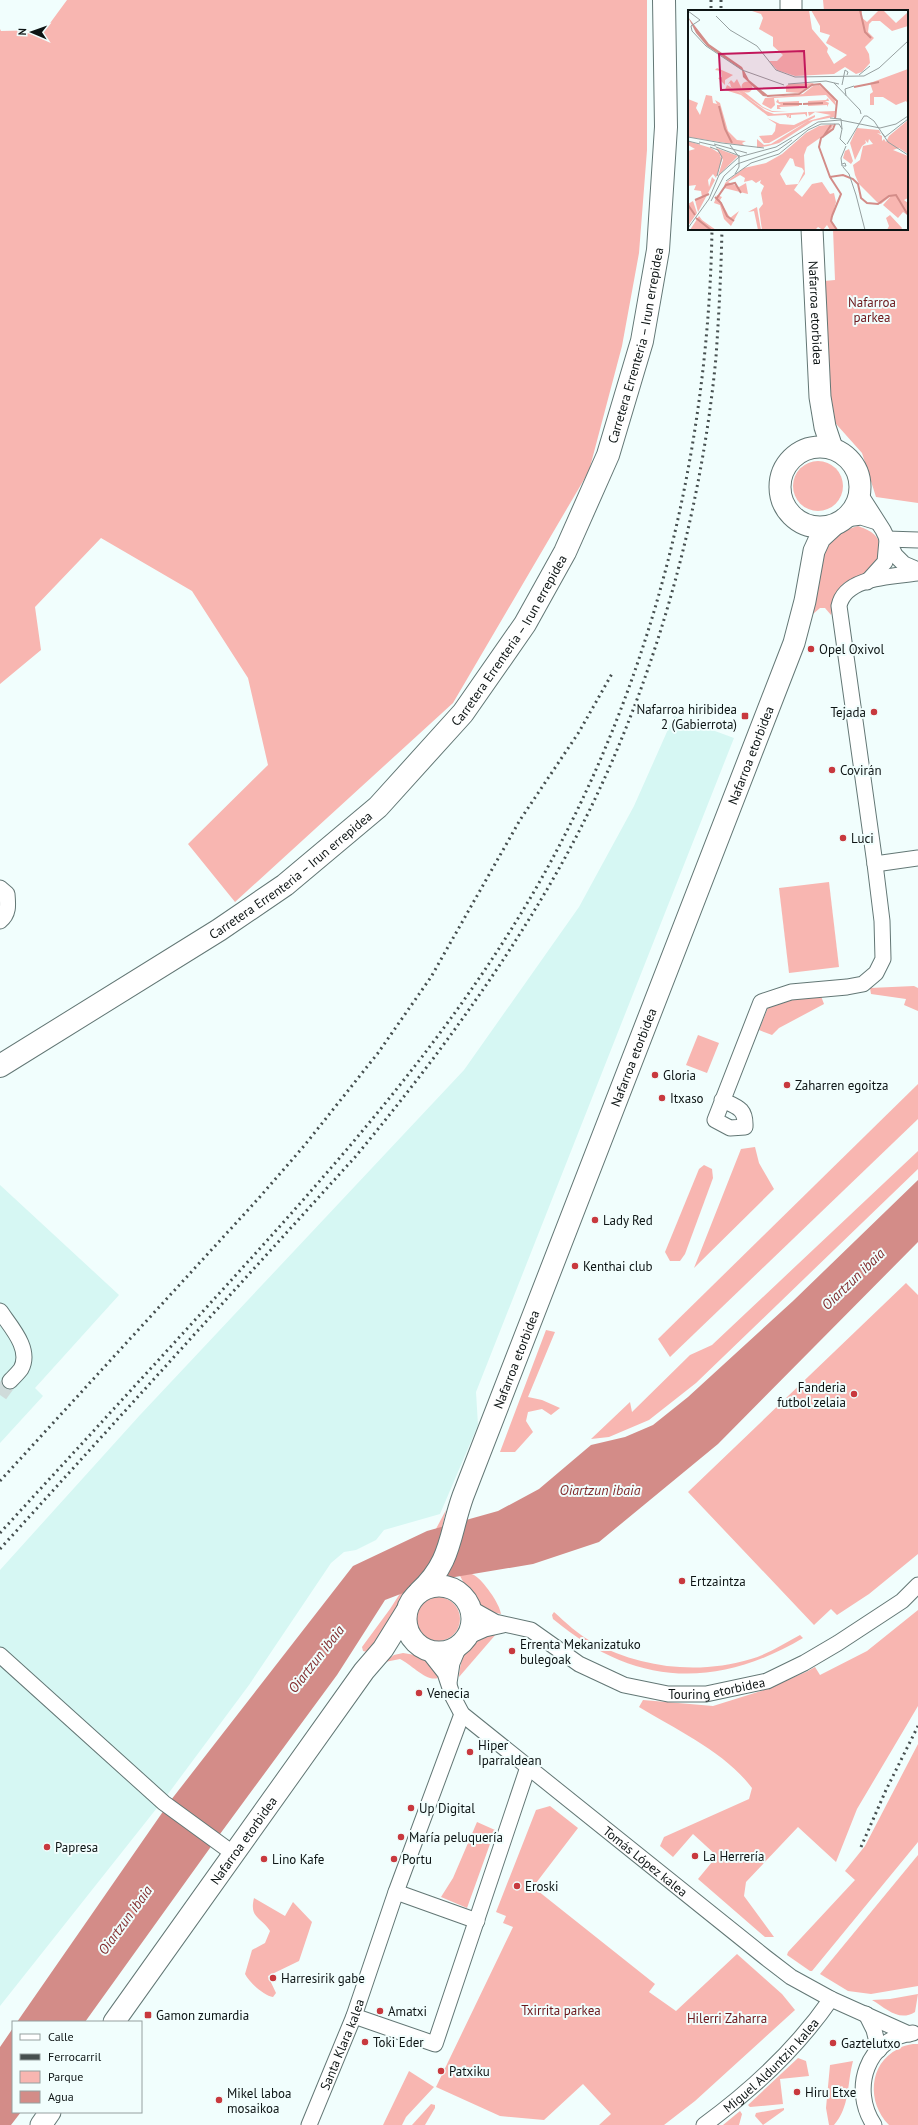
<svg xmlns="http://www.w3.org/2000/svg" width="918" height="2125" font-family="'PT Sans',sans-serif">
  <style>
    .built { fill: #d6f7f3 }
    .green { fill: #f8b6b1 }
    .water { fill: #d38c88 }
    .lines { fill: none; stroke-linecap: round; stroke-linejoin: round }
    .street-tunnel { stroke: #cfdbda; stroke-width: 15; stroke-dasharray: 15 8; stroke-linecap: butt }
    .street-casing { stroke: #637775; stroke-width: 17 }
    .secondary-casing { stroke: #637775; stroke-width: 23 }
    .primary-casing { stroke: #637775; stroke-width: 24 }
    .street { stroke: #fff; stroke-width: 15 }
    .secondary { stroke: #fff; stroke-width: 21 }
    .primary { stroke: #fff; stroke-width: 22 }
    .rail { stroke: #464f4f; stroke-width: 3; stroke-dasharray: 2 4; stroke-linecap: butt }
    .poi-dot { fill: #c8393e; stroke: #f1fefd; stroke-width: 1.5 }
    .labels { text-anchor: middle; stroke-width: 4; stroke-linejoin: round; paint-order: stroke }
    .park-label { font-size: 13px; fill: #6b171b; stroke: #f1fefd }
    .street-label { font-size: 13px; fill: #0d1414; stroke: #f1fefd }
    .poi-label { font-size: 13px; fill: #0d1414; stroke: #f1fefd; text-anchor: start }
    .water-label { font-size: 14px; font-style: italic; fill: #822d2e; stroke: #f1fefd }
    .inset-river { fill: none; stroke: #d38c88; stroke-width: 2 }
    .inset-road { fill: none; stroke: #96a0a0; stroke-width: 1 }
    .view { fill: #c2185b; fill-opacity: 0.15; stroke: #c2185b; stroke-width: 2 }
    .inset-edge { fill: none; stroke: #0d1414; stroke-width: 2 }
  </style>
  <rect width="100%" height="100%" fill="#f1fefd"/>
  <!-- built -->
  <g class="built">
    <path d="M674,716L734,738L476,1392L478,1425L440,1514L384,1530L376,1540L356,1550L344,1552L331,1563L249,1685L168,1794L0,2006V1570L140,1415L464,1070L579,907L634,806Z"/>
    <path d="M0,1185L119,1295L35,1388L43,1396L0,1443Z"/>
  </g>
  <!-- green -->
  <g class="green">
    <path d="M67,0H647V150L639,253L622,346L589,471L453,703L235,902L188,844L268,765L248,678L192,591L101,538L35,607L41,650L0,684V29L1,31L45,30Z"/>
    <path d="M823,0H918V503L876,497L862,453L829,416L824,281L835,280L833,229H907V11H824Z"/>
    <circle cx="818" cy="486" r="25"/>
    <path d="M858,526C875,532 882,538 881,558L866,576L854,578L844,583L835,595L831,615L825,608H820L813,614C820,574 811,539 858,526Z"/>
    <path d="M829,882L839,967L789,973L779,888Z"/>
    <path d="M914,986L918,988V1011L904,1005L906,999L871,994L870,988Z"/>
    <path d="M821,996L824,1004L779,1028L772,1035L759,1030L769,1005L790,998Z"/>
    <path d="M698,1035L719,1043L707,1073L686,1065Z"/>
    <path d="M918,1084V1119L670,1357L658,1339Z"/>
    <path d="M755,1147L759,1163L774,1189L694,1268L741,1149Z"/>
    <path d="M918,1151V1169L696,1383L649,1420L609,1437L591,1439L630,1402L632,1412L690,1355L712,1345Z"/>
    <path d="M704,1165L712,1169L713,1178L685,1254L680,1261H670L665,1252L699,1169Z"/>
    <path d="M906,1283L918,1295V1554L869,1594L837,1615L831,1609L814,1625L688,1492Z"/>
    <path d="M546,1330L555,1332L528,1397L542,1400L560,1408L551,1415L542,1409L528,1412L526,1421L533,1432L515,1452H500Z"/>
    <path d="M446,1510L439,1542L399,1603L396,1620L367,1652L363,1651L362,1647L390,1609L410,1578Z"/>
    <path d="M458,1572C463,1573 470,1573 474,1575C483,1580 500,1604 501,1614C478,1611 468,1591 458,1572Z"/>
    <circle cx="438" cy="1619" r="22"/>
    <path d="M918,1610V1706L857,1809L836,1862L798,1827L746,1882L744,1896L774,1937H765L698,1879L717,1856L693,1834L673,1857L660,1846L664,1837L749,1799L752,1788C725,1752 677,1730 639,1707L643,1700L713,1706L761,1691L806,1672L815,1667L820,1675L867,1651Z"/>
    <path d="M554,1612C565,1622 579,1635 592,1642C641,1668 698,1675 751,1659C768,1654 785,1643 800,1635L803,1638C714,1691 632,1685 553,1619L552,1615Z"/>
    <path d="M497,1633L459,1677C461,1650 470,1638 497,1633Z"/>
    <path d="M403,1653C420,1655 432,1661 438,1678C426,1682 411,1664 400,1659L385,1662L394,1655Z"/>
    <path d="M918,1744V1842L812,1971H810L787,1955L788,1952L855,1880L845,1871L865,1846Z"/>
    <path d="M550,1806L578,1828L533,1887L655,1984L649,1992L676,2011L737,1954L782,1994L795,2010L695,2101L664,2125H599L611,2114L583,2084L544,2120L500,2116L436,2087L513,1927L503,1923L506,1916L496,1912L536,1810Z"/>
    <path d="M477,1822L495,1830L467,1908L441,1897L453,1878Z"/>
    <path d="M918,1855V1986L871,1994L848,1991L820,1974Z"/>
    <path d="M254,1898L285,1916L293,1902L312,1922L299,1961L268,1976L276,1993L273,1997C264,1996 249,1982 245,1974L252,1950L265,1943L270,1931C261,1917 249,1918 254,1898Z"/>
    <path d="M918,1994L915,2012C899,2022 887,2009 872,2000L890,1999Z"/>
    <path d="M913,2044H918V2125H889C867,2103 868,2064 898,2049C902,2046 908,2045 913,2044Z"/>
    <path d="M798,2058L806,2061L809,2076L780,2079L783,2104L750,2107L748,2105Z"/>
    <path d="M853,2061C847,2083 850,2107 834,2125H829L826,2108L830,2065Z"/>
    <path d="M409,2071L434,2087L406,2117L402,2125H383Z"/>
    <path d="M431,2104L435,2105V2108L425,2125H412Z"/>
    <path d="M784,2108V2110L763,2125L755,2116L756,2113Z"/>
    <path d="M740,2111L742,2114L739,2125H723Z"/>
  </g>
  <!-- water -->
  <g class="water">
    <path d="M918,1180V1242L718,1444L599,1542L533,1564L437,1580L385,1600L337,1675L220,1834L85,2022H17L171,1800L353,1566L427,1531L498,1511L539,1489L591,1445L625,1437L653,1425L688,1397L793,1301Z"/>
    <path d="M13,2028V2112H21L11,2125H0V2047Z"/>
  </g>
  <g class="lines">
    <!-- street-tunnel -->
    <path class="street-tunnel" d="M0,1395L10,1381"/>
    <!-- street casing -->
    <g class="street-casing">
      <g id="street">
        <path d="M860,494L883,530L895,555L904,564L918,570"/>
        <path d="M846,519L861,517L877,522"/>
        <path d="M887,539L918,540"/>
        <path d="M867,582L885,562L887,540"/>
        <path d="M875,864L918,858"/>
        <path d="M0,888L7,894C8,905 9,914 0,921"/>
        <path d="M722,1100C737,1107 746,1108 745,1127L730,1128L715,1120L761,1002L791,992L847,987L863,984L876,973L883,959L882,921L875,864L839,606C845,576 893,577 918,573"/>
        <path d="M0,1311C10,1326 32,1349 21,1369C18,1373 14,1377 10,1381"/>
        <path id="s1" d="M470,1608L495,1622L531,1630L579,1664L624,1685L668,1694H706L767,1681L804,1663L838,1643L902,1601L918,1585"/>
        <path d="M467,1637L485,1629L503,1625"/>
        <path id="s2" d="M427,1650L445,1673L453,1697L462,1714L765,1957L791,1977L831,1999L909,2034"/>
        <path d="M0,1655L164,1803L234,1854"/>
        <path d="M449,1683L452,1663L460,1644"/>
        <path d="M396,1892L477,1921"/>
        <path d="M866,2014L874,2030L879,2050"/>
        <path d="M354,2016L435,2044L528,1767"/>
        <path id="s3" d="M309,2125L354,2016L396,1892L462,1714"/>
        <path id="s4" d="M704,2125C752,2090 797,2048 831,1999"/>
        <path d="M874,2125C850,2089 867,2038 913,2033"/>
      </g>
    </g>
    <!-- secondary casing -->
    <g class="secondary-casing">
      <g id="secondary">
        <path d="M791,0V11"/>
        <path id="s5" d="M812,229L820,397L825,427L832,448"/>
        <circle cx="820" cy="487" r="40"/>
        <circle cx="439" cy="1619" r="33"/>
        <path id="s6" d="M419,1592C452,1562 449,1535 463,1496L794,643L805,601L814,551L820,538L833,526"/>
        <path id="s7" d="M114,2022L364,1671L383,1649L406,1612"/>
        <path d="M41,2125L50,2112"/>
      </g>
    </g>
    <!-- primary casing -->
    <g class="primary-casing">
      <g id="primary">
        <path id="s8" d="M0,1066L219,930L285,885L378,807L463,713L525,624L565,552L608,455L642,341L658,250L666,127L664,0"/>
      </g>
    </g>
    <!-- street -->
    <use href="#street" class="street"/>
    <!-- secondary -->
    <use href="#secondary" class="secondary"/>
    <!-- primary -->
    <use href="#primary" class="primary"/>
    <!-- rail -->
    <g class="rail">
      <path d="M711,0V11"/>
      <path d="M721,0V11"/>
      <path d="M0,1481L258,1199L304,1146L378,1053L431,977L520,820L579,732L613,672"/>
      <path d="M0,1533C85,1440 170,1348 254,1255C345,1154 434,1051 507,936C641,726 708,477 712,229"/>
      <path d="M0,1549L356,1156C427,1070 493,982 549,886C641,729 699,538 716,357C719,314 721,272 722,229"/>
      <path d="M861,1847L886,1790L918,1726"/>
    </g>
  </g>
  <!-- markers -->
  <g class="poi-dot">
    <circle cx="811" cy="649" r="4"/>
    <circle cx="874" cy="712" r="4"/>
    <rect x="741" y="712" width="8" height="8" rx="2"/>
    <circle cx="832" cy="770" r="4"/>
    <circle cx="843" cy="838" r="4"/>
    <circle cx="655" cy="1075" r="4"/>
    <circle cx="787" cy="1085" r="4"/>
    <circle cx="662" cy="1098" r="4"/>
    <circle cx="595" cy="1220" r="4"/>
    <circle cx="575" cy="1266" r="4"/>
    <circle cx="854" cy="1394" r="4"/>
    <circle cx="682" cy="1581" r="4"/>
    <circle cx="512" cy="1651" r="4"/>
    <circle cx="419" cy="1693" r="4"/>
    <circle cx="470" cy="1752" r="4"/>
    <circle cx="411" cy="1808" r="4"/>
    <circle cx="401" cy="1837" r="4"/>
    <circle cx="47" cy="1847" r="4"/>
    <circle cx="695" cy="1856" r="4"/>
    <circle cx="264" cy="1859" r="4"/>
    <circle cx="394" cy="1859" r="4"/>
    <circle cx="517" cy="1886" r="4"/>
    <circle cx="273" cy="1978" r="4"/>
    <circle cx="380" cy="2011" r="4"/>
    <rect x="144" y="2011" width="8" height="8" rx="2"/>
    <circle cx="365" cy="2042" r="4"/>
    <circle cx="833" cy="2043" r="4"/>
    <circle cx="441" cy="2071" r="4"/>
    <circle cx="797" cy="2092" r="4"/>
    <circle cx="219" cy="2100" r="4"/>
  </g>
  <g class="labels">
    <!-- park labels -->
    <g class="park-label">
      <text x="872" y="307">Nafarroa<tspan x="872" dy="15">parkea</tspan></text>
      <text x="561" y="2015">Txirrita parkea</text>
      <text x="727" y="2023">Hilerri Zaharra</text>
    </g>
    <!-- street labels -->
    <g class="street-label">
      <text dy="5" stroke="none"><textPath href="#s5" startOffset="84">Nafarroa etorbidea</textPath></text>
      <text dy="5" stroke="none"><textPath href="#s8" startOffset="996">Carretera Errenteria – Irun errepidea</textPath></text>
      <text dy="5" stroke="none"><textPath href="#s8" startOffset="672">Carretera Errenteria – Irun errepidea</textPath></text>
      <text dy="5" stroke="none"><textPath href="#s6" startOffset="902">Nafarroa etorbidea</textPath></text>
      <text dy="5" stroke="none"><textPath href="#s8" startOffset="348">Carretera Errenteria – Irun errepidea</textPath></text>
      <text dy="5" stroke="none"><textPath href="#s6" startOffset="578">Nafarroa etorbidea</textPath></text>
      <text dy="5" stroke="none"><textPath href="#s6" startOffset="254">Nafarroa etorbidea</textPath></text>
      <text dy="5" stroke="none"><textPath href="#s1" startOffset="268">Touring etorbidea</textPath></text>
      <text dy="5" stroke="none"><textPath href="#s7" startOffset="223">Nafarroa etorbidea</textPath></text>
      <text dy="5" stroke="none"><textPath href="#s2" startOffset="309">Tomás López kalea</textPath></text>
      <text dy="5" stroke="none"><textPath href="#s3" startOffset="87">Santa Klara kalea</textPath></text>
      <text dy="5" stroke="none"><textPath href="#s4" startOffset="90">Miguel Alduntzin kalea</textPath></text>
    </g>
    <!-- poi labels -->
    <g class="poi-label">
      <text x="819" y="654">Opel Oxivol</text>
      <text x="737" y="714" text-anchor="end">Nafarroa hiribidea<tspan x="737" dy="15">2 (Gabierrota)</tspan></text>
      <text x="866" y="717" text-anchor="end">Tejada</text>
      <text x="840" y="775">Covirán</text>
      <text x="851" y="843">Luci</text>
      <text x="663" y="1080">Gloria</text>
      <text x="795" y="1090">Zaharren egoitza</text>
      <text x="670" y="1103">Itxaso</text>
      <text x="603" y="1225">Lady Red</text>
      <text x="583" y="1271">Kenthai club</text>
      <text x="846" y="1392" text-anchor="end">Fanderia<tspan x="846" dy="15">futbol zelaia</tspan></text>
      <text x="690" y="1586">Ertzaintza</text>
      <text x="520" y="1649">Errenta Mekanizatuko<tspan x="520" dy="15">bulegoak</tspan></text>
      <text x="427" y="1698">Venecia</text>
      <text x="478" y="1750">Hiper<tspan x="478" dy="15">Iparraldean</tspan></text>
      <text x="419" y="1813">Up Digital</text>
      <text x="409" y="1842">María peluquería</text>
      <text x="55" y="1852">Papresa</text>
      <text x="703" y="1861">La Herrería</text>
      <text x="272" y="1864">Lino Kafe</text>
      <text x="402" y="1864">Portu</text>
      <text x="525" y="1891">Eroski</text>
      <text x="281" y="1983">Harresirik gabe</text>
      <text x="388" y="2016">Amatxi</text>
      <text x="156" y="2020">Gamon zumardia</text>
      <text x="373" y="2047">Toki Eder</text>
      <text x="841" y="2048">Gaztelutxo</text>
      <text x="449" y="2076">Patxiku</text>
      <text x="805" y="2097">Hiru Etxe</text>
      <text x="227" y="2098">Mikel laboa<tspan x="227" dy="15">mosaikoa</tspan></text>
    </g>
    <!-- water labels -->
    <g class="water-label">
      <text transform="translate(853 1279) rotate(-44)" y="5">Oiartzun ibaia</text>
      <text x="600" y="1495">Oiartzun ibaia</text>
      <text transform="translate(316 1659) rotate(-52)" y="5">Oiartzun ibaia</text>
      <text transform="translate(125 1920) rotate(-54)" y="5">Oiartzun ibaia</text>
    </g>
  </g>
  <!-- overview -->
  <g transform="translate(688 10)">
    <rect width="220" height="220" fill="#f1fefd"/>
    <path d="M121,0L124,19L140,38L139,42L146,54L159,45L138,33L142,25L132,22V16L123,0H174L173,7L179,12L190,1L195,0L208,13L220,2V16L204,21L192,11H184L181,14L180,22L186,28L177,37L181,44L182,53L174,62L168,64L157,57L146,64L107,66L89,60L81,51H89L95,45L85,36V27L71,19L75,8L73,4L61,0ZM29,58L45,65L37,70V75L30,68L34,67L33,61L27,60ZM220,59V94L218,91L208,95L195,87H186V95H182V84L185,82L182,73ZM49,69L55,81L75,97L84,101H100L84,102L75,98L43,77L42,73L40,74L43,70L46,73ZM53.5 77a5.5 5.5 0 1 1 11 0a5.5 5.5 0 1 1-11 0ZM126,73L111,83L98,82V76L101,74ZM39,75L51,82L78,101L86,104L119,102V107L117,104L103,105V108H101L102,104L100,108L98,105L80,106L53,85L37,80ZM131,75L146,87L148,96L138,85L86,88L87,95L83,99L74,94L77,88L115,84L125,76ZM18,85L24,86L25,93L29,94L27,90L32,93L40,121L49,130L58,131L54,133L57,136L0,127V89L10,93L8,98L12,105ZM140,88L141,91H137L141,93L139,97V95L120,96V91L138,90ZM90,89L91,92L111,91V96L91,97L93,99H89V95H93L88,92ZM147,101L146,107L125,111L91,133L80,136L69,138V129L76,135L83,134L120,111L143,105L127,102L121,106L120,102ZM127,105V107L81,133H76L71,126L84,125L87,121L88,114L79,108L92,114L106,115ZM220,110V144L211,138L205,140L220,146V188L216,190L220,193V201L218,204L215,202L210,208L195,195L203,186L193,194L190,193L171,174L167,165L165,155L172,150L175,136L185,134L181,129L180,133L177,130L178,133L174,136L167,150L162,133L169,118L191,120L193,124L189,123L194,126V131L196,129L198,132L201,126ZM146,114L142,121L119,137L116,145L117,164L106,180L114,187L124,174L134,172L142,184L146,183L148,192L143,210L150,220H142L139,215L135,220L130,217L127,220H74L71,199L75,194L73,183L76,176L72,173L73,170L68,173L64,170L56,172L57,168L52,165L40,172L51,177L58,173L60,184L36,178L37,173L56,158L78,153L94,144L118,123L131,116ZM102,148L105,149L107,156L114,158L116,161L110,174L98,175L92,164ZM0,131L23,138L31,143L34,150L28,168L25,164L20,170L21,177L24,167L27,170L10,202L7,190L14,187L13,181L6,180L8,175L0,176V141L7,139L0,135ZM28,138L50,146L30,166L35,150ZM161,139L165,151L163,154L155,148L157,141ZM29,185L34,187L32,190L42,208L51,201L43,216L36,209L32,195L26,193ZM5,191L9,203L0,216V194ZM69,197L70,203L73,220H70L66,201L60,202ZM202,205L214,218L213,220H199L201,216L198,208ZM11,206L14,210L28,220H2Z" fill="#f8b6b1" fill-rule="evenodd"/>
    <path d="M0,7L21,34L54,57L61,70L82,87L75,86L55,67L54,60L19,36L8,23Z" fill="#d38c88"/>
    <path class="inset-river" d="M172,0L177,22L183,28M166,77L191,72M79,86L111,84L124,75L132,74L149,91L147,109M95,94H114M115,94L135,93M31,96L37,119L44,133M147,114L145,119L133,128L131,137L142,167L155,165L165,169L170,174L173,188L179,193L190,194L201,186L208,185L220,205M135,127L143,115M142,167L153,184L144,206M27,187L33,193L39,206L46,211M29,188L38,175L47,173L53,183M7,190L21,184M0,195L7,205M144,206L143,211L149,220M8,208L23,220"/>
    <path class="inset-road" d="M0,1L12,10L3,16M28,6L42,20L69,36L88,60L107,67L176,66L191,58L220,31M3,16L4,21L18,36L54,60L96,75M171,65L182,56M146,73L172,100L173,104M100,74L138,71L151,74M154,75L157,60L160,62L159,65M158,86L157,79L166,76M176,106H179L186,111L200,132L220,145M142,108L153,109L154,119M194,123L197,127L220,109M0,127L34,133M0,131L12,134M11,132L28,136M34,133L76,138M26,134L59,143M159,134L176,106M42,135L51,147V157L47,164M22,137L30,140L34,147L29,166M28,137L52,146M154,154L157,153L158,156H154L153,148L158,136M155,157L161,164L168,185L177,220M38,171L63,153L91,144L120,120L133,114H151L154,119L152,129L158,135M23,191L36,166L49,154L90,140L104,130M0,218L21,189L31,165L51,147L88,137L130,112L152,110L192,118L208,114L220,106"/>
    <path class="view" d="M116,41L118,77L33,80L31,44Z"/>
    <rect width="220" height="220" class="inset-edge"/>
  </g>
  <!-- legend -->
  <rect x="12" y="2021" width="130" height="92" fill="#f1fefd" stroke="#96a0a0"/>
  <rect x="20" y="2034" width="20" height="6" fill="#ffffff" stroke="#96a0a0"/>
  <text x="48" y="2041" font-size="12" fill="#0d1414">Calle</text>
  <rect x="20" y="2054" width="20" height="6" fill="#464f4f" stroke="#96a0a0"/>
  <text x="48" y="2061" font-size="12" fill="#0d1414">Ferrocarril</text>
  <rect x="20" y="2071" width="20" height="12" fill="#f8b6b1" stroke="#96a0a0"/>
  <text x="48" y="2081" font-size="12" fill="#0d1414">Parque</text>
  <rect x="20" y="2091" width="20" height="12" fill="#d38c88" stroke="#96a0a0"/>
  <text x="48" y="2101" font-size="12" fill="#0d1414">Agua</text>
  <!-- north arrow -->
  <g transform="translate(32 32) rotate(272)" stroke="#f1fefd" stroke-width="3" paint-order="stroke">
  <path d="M0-3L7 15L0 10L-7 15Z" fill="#0d1414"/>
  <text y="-6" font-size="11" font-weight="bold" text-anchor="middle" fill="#0d1414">N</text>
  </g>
</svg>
